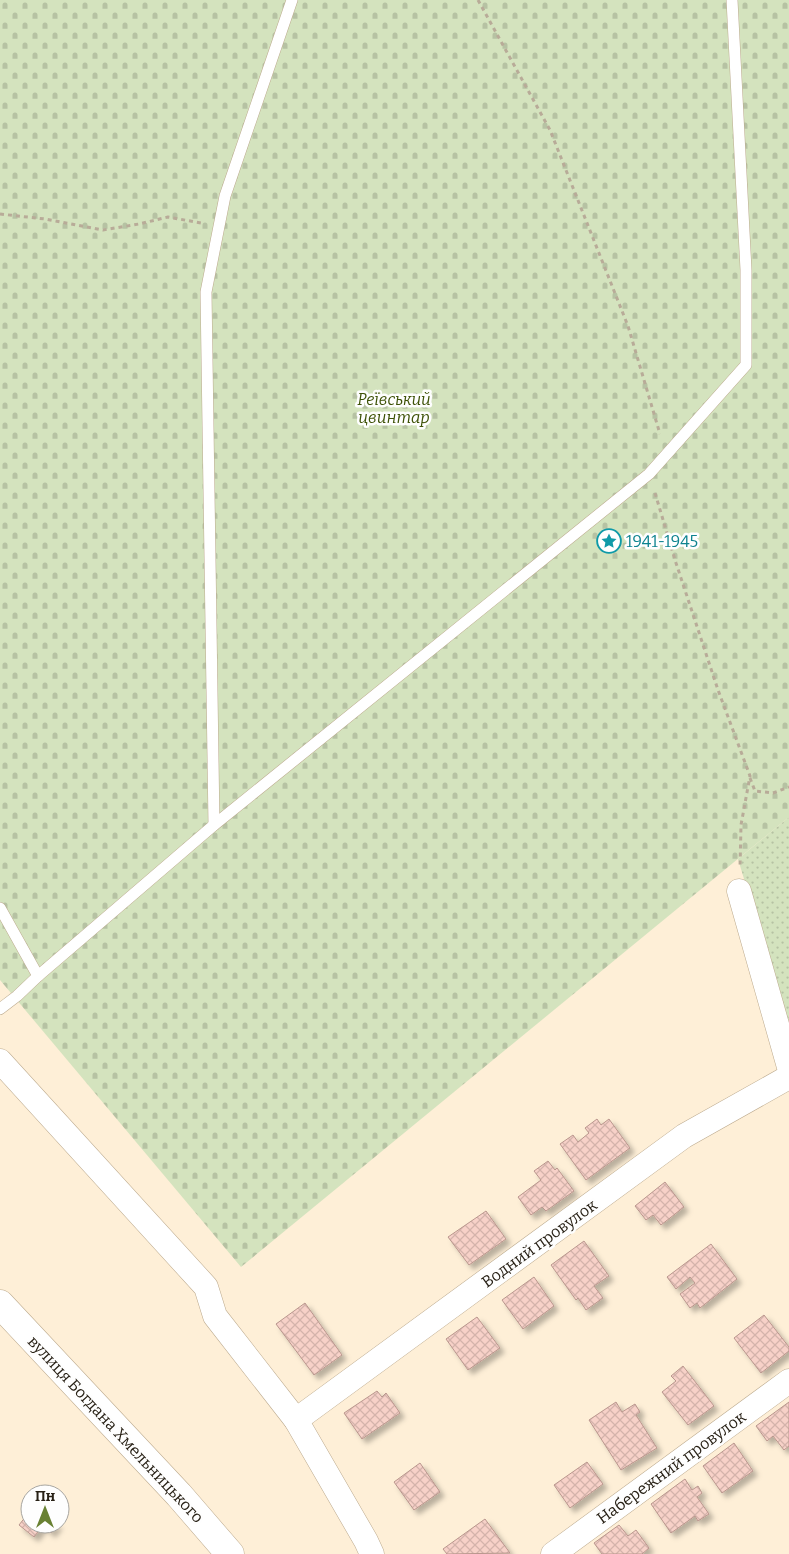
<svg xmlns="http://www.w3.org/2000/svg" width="789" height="1554" font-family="Bitter,serif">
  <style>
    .grass { fill: url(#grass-dots) }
    .cemetery { fill: url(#cemetery-stones) }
    .building { fill: url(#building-cross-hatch); stroke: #b9968d; filter: url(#shadow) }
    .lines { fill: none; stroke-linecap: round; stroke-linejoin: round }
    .lane-casing { stroke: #bcaa8e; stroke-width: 12 }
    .street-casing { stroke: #bcaa8e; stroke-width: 25 }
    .secondary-casing { stroke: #bcaa8e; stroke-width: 29 }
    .path { stroke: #b8ab98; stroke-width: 3; stroke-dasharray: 4 4; stroke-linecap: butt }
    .lane { stroke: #fff; stroke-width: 11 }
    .street { stroke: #fff; stroke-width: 24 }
    .secondary { stroke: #fff; stroke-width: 28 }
    .labels { text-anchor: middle; stroke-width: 5; stroke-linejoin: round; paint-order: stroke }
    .park-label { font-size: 16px; font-style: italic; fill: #3e5207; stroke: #fefefe }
    .culture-label { font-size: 16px; fill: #0d838f; stroke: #fefefe; text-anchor: start }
    .street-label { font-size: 16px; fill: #282116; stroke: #fefefe }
  </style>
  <defs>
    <pattern id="grass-dots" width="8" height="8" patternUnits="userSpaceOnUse" patternTransform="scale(1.25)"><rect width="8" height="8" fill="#d4e3be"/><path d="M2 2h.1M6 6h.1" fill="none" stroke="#b6c2a3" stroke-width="1.8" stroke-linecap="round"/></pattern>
    <pattern id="cemetery-stones" width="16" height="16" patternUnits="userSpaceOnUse" patternTransform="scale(1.25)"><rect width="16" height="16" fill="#d4e3be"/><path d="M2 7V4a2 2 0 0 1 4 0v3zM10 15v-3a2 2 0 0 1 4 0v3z" fill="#b6c2a3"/></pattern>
    <pattern id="building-cross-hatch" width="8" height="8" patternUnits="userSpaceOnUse" patternTransform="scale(1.25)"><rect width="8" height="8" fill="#f7d1c8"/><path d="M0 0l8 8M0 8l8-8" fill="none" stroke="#d4b3ab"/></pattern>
    <filter id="shadow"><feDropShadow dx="4.5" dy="4.5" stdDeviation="2.5" flood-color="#0004"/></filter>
  </defs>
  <rect width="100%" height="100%" fill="#feefd7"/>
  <!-- grass -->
  <path class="grass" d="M789,817V1028L738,859Z"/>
  <!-- cemetery -->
  <path class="cemetery" d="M0,0H789V817L241,1267L0,980Z"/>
  <!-- building -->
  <g class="building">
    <path d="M597,1119L601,1125L609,1119L630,1148L586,1180L560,1144L573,1135L578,1142L589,1133L585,1128Z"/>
    <path d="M548,1161L555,1170L557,1168L574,1191L546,1211L542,1207L531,1215L518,1197L541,1180L534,1171Z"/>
    <path d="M665,1182L684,1207L661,1225L653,1215L646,1220L635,1206Z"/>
    <path d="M486,1211L506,1239L469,1265L448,1237Z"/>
    <path d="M584,1241L609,1276L594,1286L603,1298L586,1310L578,1298L576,1300L551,1265Z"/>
    <path d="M711,1244L737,1279L700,1308L697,1303L690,1308L680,1294L695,1283L690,1277L676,1289L667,1277Z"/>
    <path d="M534,1277L554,1306L523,1329L502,1300Z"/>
    <path d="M305,1303L342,1355L314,1375L276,1324Z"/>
    <path d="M764,1315L789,1347V1351L761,1373L734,1338Z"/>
    <path d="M477,1317L500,1348L468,1370L446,1339Z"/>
    <path d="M683,1366L714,1406L688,1425L662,1392L676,1381L671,1376Z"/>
    <path d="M377,1391L382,1397L386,1393L400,1413L362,1439L344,1413Z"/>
    <path d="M616,1402L622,1412L635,1404L640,1412L636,1415L657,1448L621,1470L589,1420Z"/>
    <path d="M789,1402V1446L784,1450L773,1436L767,1441L756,1426Z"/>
    <path d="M734,1443L753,1471L722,1493L703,1466Z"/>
    <path d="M587,1462L603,1484L570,1508L554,1485Z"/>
    <path d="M420,1463L440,1492L414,1510L394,1482Z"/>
    <path d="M685,1479L692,1490L698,1486L702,1493L697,1497L709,1514L698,1521L695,1516L671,1533L651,1504Z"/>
    <path d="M30,1511V1524H58L51,1533L43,1526L34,1537L19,1525Z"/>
    <path d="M485,1519L510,1553L447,1554L443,1549Z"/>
    <path d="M619,1525L628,1536L636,1530L649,1548L642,1554H602L594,1543Z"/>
  </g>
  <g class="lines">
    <!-- lane casing -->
    <g class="lane-casing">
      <g id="lane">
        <path d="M214,825L206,292L225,196L292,0"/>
        <path d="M0,908L38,976"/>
        <path d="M0,1009L17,996L38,976L214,825L649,474L746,365V270L732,0"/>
      </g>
    </g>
    <!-- street casing -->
    <g class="street-casing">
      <g id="street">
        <path d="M739,891L789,1067"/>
        <path d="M0,1061L206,1287L215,1316L296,1420L366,1541L372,1554"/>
        <path d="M296,1420L684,1136L789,1077"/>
        <path d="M553,1554L789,1381"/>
      </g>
    </g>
    <!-- secondary casing -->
    <g class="secondary-casing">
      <path id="secondary" d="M0,1304L179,1495L230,1554"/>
    </g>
    <!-- path -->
    <g class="path">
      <path d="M478,0L550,130L628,326L660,434"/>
      <path d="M0,214L45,219L103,230L139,224L168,217L201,223"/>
      <path d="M655,493L676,563L718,690L750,776L741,825L740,868"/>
      <path d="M750,778L755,791L773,793L789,787"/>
    </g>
    <!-- lane -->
    <use href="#lane" class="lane"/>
    <!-- street -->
    <use href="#street" class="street"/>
    <!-- secondary -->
    <use href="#secondary" class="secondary"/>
  </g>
  <!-- icons -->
  <defs>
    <g id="sight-ring" transform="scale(1.25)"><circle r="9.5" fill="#fefefe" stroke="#0f9aa8" stroke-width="1.5"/><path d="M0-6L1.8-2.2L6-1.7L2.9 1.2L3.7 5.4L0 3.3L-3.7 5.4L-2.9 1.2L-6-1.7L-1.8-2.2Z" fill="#0f9aa8"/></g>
  </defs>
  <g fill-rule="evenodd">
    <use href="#sight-ring" x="609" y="541"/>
  </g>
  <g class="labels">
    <!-- park labels -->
    <g class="park-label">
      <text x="394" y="405">Реївський<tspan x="394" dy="18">цвинтар</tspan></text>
    </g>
    <!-- culture labels -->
    <g class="culture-label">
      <text x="626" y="547">1941-1945</text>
    </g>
    <!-- street labels -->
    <g class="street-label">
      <text transform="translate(539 1243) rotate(-36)" y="6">Водний провулок</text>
      <text transform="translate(116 1429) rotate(47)" y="6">вулиця Богдана Хмельницького</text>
      <text transform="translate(671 1467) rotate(-36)" y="6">Набережний провулок</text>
    </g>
  </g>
  <!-- north arrow -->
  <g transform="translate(45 1509)"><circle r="24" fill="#fefefe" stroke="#a8a6a1"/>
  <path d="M0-4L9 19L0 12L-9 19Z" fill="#698133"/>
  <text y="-8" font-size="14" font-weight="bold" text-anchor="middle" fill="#282116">Пн</text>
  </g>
</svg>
